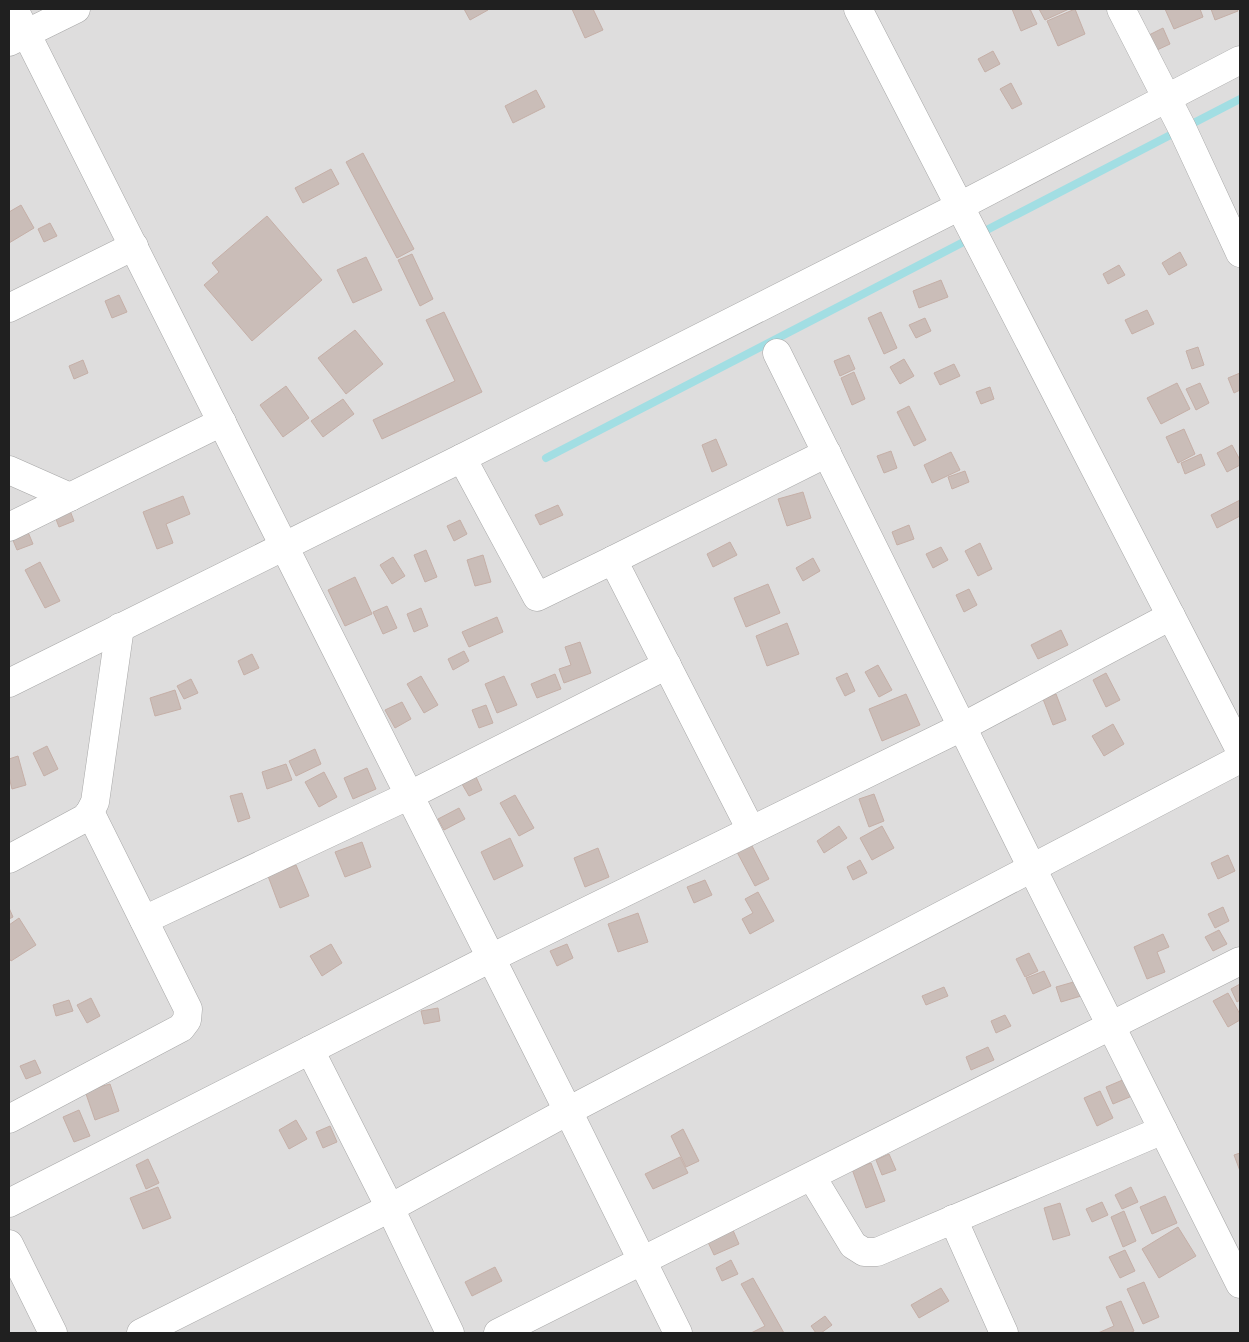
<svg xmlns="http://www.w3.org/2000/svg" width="1249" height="1342" font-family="Overpass,sans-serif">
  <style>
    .residential { fill: #dedddd }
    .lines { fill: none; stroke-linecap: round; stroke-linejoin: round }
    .stream { stroke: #a2dee3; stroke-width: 8 }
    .building { fill: #cabdb8; stroke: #c5afa7 }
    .minor-casing { stroke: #a7a7a7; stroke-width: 29 }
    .minor { stroke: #fff; stroke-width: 28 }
  </style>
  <rect width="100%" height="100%" fill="#f2ece6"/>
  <!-- residential -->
  <rect class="residential" x="9" y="9" width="1231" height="1324"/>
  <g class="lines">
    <!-- stream -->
    <path class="stream" d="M546,458L1240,99"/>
  </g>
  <!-- building -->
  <g class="building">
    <path d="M464,9H487L488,10L470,20Z"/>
    <path d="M572,9H593L603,30L585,38Z"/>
    <path d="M1012,9H1030L1037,24L1021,31Z"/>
    <path d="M1039,9H1069L1045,20Z"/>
    <path d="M1075,9L1085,34L1058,46L1047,21Z"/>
    <path d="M1165,9H1200L1203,17L1174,29Z"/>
    <path d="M1211,9H1237L1238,11L1215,20Z"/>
    <path d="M1163,28L1170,44L1157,50L1149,35Z"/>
    <path d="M993,51L1000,64L985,72L978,59Z"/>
    <path d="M1011,83L1022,104L1012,109L1000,89Z"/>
    <path d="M536,90L545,107L513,123L505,106Z"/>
    <path d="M363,153L414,249L397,258L346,162Z"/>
    <path d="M331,169L339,184L303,203L295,188Z"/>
    <path d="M21,205L34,228L9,243V212Z"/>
    <path d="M267,216L322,280L252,341L204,285L219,272L212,263Z"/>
    <path d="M50,223L57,236L44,242L38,229Z"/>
    <path d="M1180,252L1187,265L1169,275L1162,263Z"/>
    <path d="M412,254L433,299L420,306L398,260Z"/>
    <path d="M366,257L382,290L353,303L337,270Z"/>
    <path d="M1119,265L1125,275L1108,284L1103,274Z"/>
    <path d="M941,280L948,297L919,308L913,291Z"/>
    <path d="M119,295L127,312L112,318L105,301Z"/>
    <path d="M1147,310L1154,324L1132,334L1125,320Z"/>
    <path d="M444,312L482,392L382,439L373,420L455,381L426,320Z"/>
    <path d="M881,312L897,348L884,354L868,318Z"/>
    <path d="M925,318L931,331L916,338L909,325Z"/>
    <path d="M355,330L383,364L346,394L318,358Z"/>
    <path d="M1198,347L1204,365L1192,369L1186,351Z"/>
    <path d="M849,355L855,369L840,376L834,361Z"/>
    <path d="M904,359L914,376L900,384L890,367Z"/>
    <path d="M83,360L88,373L74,379L69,366Z"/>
    <path d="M954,364L960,376L940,385L934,373Z"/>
    <path d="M854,372L865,399L852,405L841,378Z"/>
    <path d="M1240,373V390L1234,393L1228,378Z"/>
    <path d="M1177,383L1190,409L1161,424L1147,398Z"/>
    <path d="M1200,383L1209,403L1196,410L1186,389Z"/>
    <path d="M286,386L309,418L283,437L260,405Z"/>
    <path d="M990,387L994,399L981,404L976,392Z"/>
    <path d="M343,399L354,414L323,437L311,421Z"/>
    <path d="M909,406L926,440L914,446L897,412Z"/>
    <path d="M1184,429L1195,454L1178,463L1166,437Z"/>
    <path d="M716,439L727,465L712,472L702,445Z"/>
    <path d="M1232,445L1240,460V465L1227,472L1217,453Z"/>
    <path d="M891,451L897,468L884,473L877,456Z"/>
    <path d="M951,452L960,470L932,483L924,465Z"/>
    <path d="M1201,454L1205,465L1185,474L1181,463Z"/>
    <path d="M965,471L969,482L952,489L948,477Z"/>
    <path d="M803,492L811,518L787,526L778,499Z"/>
    <path d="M183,496L190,514L166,524L173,543L157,549L143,512Z"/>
    <path d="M1240,500V516L1217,528L1211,515Z"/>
    <path d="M558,505L563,515L540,525L535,515Z"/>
    <path d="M69,508L74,521L59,527L54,514Z"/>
    <path d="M460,520L467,534L454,541L447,526Z"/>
    <path d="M909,525L914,539L897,545L892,532Z"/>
    <path d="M28,532L33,544L17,550L12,538Z"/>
    <path d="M730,542L737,555L713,567L707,554Z"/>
    <path d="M980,543L992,569L978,576L965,551Z"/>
    <path d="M941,547L948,560L933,568L926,554Z"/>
    <path d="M426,550L437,577L425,582L414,555Z"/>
    <path d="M483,555L491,582L475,586L467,560Z"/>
    <path d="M393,557L405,576L392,584L380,565Z"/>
    <path d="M813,558L820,571L803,581L796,568Z"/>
    <path d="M40,562L60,601L45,608L25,570Z"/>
    <path d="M355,577L372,614L345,626L328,590Z"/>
    <path d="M768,584L780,613L746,627L734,598Z"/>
    <path d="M969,589L977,605L964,612L956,595Z"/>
    <path d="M387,606L397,628L383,634L373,612Z"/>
    <path d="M421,608L428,626L414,632L407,614Z"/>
    <path d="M497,617L503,632L469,647L462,632Z"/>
    <path d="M787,623L799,654L767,666L756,636Z"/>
    <path d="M1061,630L1068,645L1038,659L1031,645Z"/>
    <path d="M580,642L591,673L564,683L559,669L571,665L565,647Z"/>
    <path d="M464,651L469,661L453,670L448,659Z"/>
    <path d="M252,654L259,668L244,675L238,661Z"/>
    <path d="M878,665L892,690L879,697L865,672Z"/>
    <path d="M847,673L855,691L845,696L836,678Z"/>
    <path d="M1106,673L1120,700L1106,707L1093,680Z"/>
    <path d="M555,674L561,689L537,698L531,684Z"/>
    <path d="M421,676L438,705L424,713L407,684Z"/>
    <path d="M504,676L517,705L497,713L485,684Z"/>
    <path d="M191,679L198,693L184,699L177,686Z"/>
    <path d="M175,690L181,709L155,716L150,698Z"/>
    <path d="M906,694L920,725L882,741L869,709Z"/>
    <path d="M1056,694L1066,720L1053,725L1043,699Z"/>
    <path d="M402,702L411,719L395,728L385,710Z"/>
    <path d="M486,705L493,723L479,728L472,710Z"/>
    <path d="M1113,724L1124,744L1104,756L1092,736Z"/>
    <path d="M47,746L58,769L44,776L33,753Z"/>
    <path d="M315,749L321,764L296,776L289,761Z"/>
    <path d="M18,756L26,785L12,789L9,777V759Z"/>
    <path d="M286,764L292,780L267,789L262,772Z"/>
    <path d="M367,768L376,789L353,799L344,778Z"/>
    <path d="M324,772L337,797L319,807L305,782Z"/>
    <path d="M476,777L482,790L469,796L462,784Z"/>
    <path d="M242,793L250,818L238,822L230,796Z"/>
    <path d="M874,794L884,821L869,827L859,799Z"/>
    <path d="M515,795L534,828L519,836L500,803Z"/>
    <path d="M459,808L465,819L444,830L438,819Z"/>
    <path d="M839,826L847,838L824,853L817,841Z"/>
    <path d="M882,826L894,848L872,860L860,838Z"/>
    <path d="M510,838L523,866L494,880L481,852Z"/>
    <path d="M362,842L371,867L345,877L335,852Z"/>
    <path d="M751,844L769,879L755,886L737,852Z"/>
    <path d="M598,848L609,877L585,887L574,858Z"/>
    <path d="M1228,855L1235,871L1218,879L1211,863Z"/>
    <path d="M860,860L867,873L853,880L847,867Z"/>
    <path d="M296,865L309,896L280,908L268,876Z"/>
    <path d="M705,880L712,895L694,903L687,887Z"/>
    <path d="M758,892L774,921L750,934L742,919L753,913L745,899Z"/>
    <path d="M1223,907L1229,921L1215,928L1208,914Z"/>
    <path d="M9,908L13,917L9,919Z"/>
    <path d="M638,913L648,942L618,952L608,924Z"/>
    <path d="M19,918L36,945L11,961L9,958V925Z"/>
    <path d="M1219,930L1227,944L1213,951L1205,937Z"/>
    <path d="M1163,934L1169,947L1157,952L1165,972L1147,979L1134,947Z"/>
    <path d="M331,944L342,963L322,976L310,956Z"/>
    <path d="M567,944L573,958L557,966L550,951Z"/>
    <path d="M1029,953L1038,971L1025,977L1016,959Z"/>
    <path d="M1044,971L1051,986L1033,994L1026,978Z"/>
    <path d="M1077,981L1081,996L1061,1002L1056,987Z"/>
    <path d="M1240,984V1000L1237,1002L1231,989Z"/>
    <path d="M944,987L948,996L926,1005L922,996Z"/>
    <path d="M1228,993L1240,1014V1020L1228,1027L1213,1001Z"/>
    <path d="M91,998L100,1016L87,1023L77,1005Z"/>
    <path d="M69,1000L73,1011L56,1016L53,1005Z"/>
    <path d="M438,1008L440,1021L424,1024L421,1011Z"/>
    <path d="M1005,1015L1011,1026L996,1033L991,1021Z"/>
    <path d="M988,1047L994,1060L971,1070L966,1057Z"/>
    <path d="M35,1060L41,1073L26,1079L20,1066Z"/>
    <path d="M1125,1079L1132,1096L1113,1104L1106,1087Z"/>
    <path d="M110,1084L119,1111L95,1120L85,1091Z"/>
    <path d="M1100,1091L1113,1118L1097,1126L1084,1098Z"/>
    <path d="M79,1110L90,1136L74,1142L63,1117Z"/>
    <path d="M296,1120L307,1139L289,1149L279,1130Z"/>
    <path d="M330,1126L337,1142L323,1148L316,1132Z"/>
    <path d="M683,1129L699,1161L686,1167L671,1136Z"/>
    <path d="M1240,1153V1171L1234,1155Z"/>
    <path d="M889,1154L896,1170L882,1175L876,1160Z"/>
    <path d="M680,1157L688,1173L653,1189L645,1174Z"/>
    <path d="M148,1159L159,1183L146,1189L136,1165Z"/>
    <path d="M871,1163L885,1201L866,1208L852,1169Z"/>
    <path d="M158,1187L171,1218L143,1229L130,1198Z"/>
    <path d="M1131,1187L1138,1202L1122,1209L1115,1195Z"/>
    <path d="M1165,1196L1177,1223L1152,1234L1140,1207Z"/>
    <path d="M1102,1202L1108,1215L1092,1222L1086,1209Z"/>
    <path d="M1060,1203L1070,1235L1053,1240L1044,1208Z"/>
    <path d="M1124,1211L1136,1241L1123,1247L1111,1217Z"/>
    <path d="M1178,1227L1196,1256L1159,1278L1142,1249Z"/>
    <path d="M732,1228L739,1244L714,1255L707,1240Z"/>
    <path d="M1125,1250L1135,1271L1120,1278L1109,1257Z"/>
    <path d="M731,1260L738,1274L722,1281L716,1268Z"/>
    <path d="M495,1267L502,1281L472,1296L465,1282Z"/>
    <path d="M753,1278L784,1333H751L765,1326L741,1284Z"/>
    <path d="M1144,1282L1159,1317L1143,1324L1127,1289Z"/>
    <path d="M941,1288L949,1301L919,1318L911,1305Z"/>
    <path d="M1121,1301L1134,1331L1130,1333H1098L1114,1326L1106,1307Z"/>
    <path d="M825,1316L832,1325L821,1333H816L811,1326Z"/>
  </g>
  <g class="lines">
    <!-- minor casing -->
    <g class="minor-casing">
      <g id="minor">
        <path d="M14,9L568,1111L678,1333"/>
        <path d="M858,9L1240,750"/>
        <path d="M1121,9L1182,128L1240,253"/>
        <path d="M9,42L76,9"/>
        <path d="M9,308L134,246"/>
        <path d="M777,353L1032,868L1240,1284"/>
        <path d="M462,458L537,597L613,560L751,830"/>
        <path d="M9,470L70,497"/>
        <path d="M9,527L222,422"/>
        <path d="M613,560L827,453"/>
        <path d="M9,683L462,458L960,206L1240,60"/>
        <path d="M9,859L85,818L90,812L95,802L120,627"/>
        <path d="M144,920L410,795L667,665"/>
        <path d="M310,1050L390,1208L450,1333"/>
        <path d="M9,1119L181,1028L187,1020L188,1009L90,812"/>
        <path d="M812,1177L853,1245L864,1252H877L1163,1130"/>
        <path d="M9,1203L491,958L962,727L1171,616"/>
        <path d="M953,1219L1004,1333"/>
        <path d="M9,1244L53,1333"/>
        <path d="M141,1333L390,1208L568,1111L1240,759"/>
        <path d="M498,1333L1240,961"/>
      </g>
    </g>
    <!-- minor -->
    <use href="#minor" class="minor"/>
  </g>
  <!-- border -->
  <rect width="1249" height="1342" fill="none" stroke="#202020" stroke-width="20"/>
</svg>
